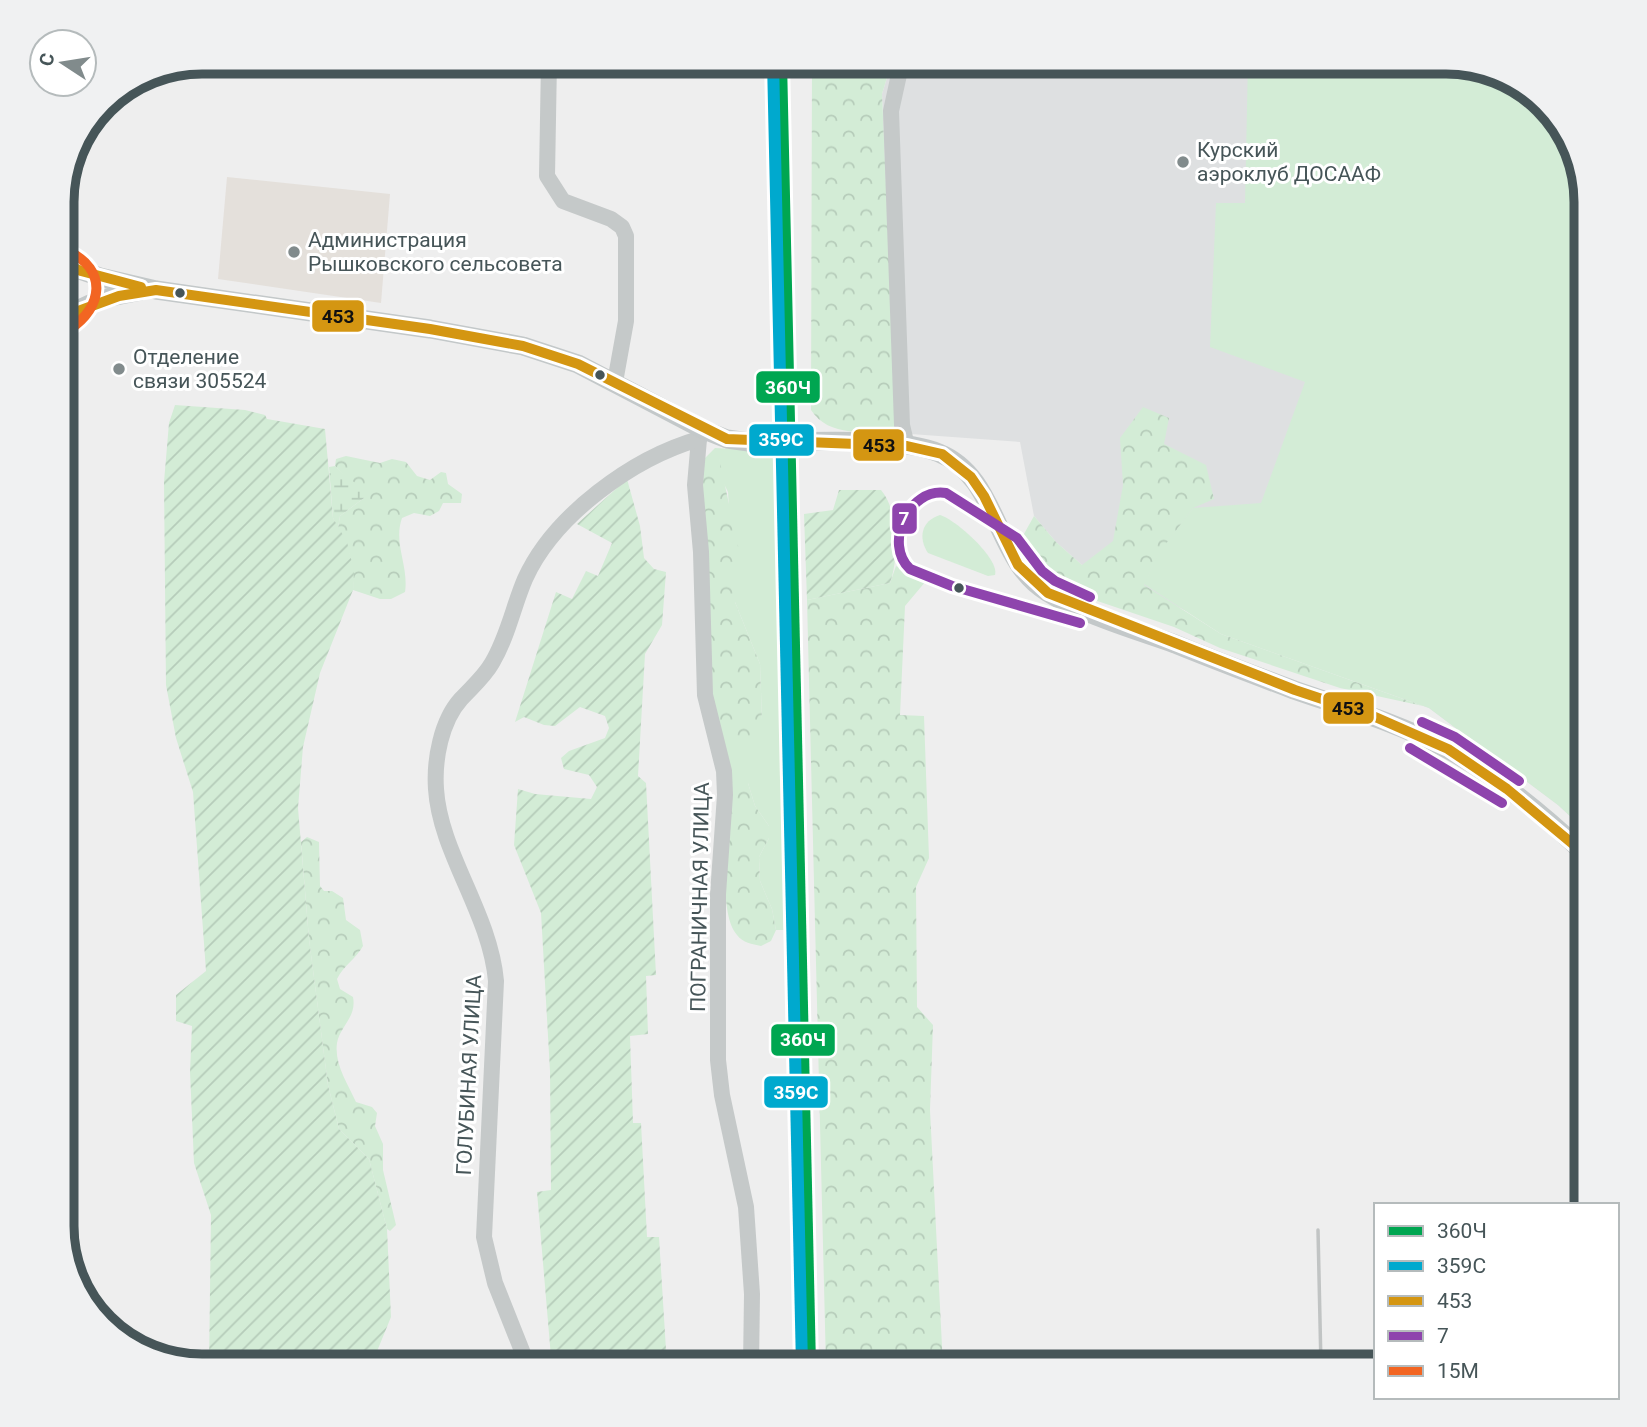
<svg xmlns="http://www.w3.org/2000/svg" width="1647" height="1427" font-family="Roboto,sans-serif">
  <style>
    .commercial { fill: #e4e0db }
    .airport { fill: #dee0e1 }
    .grass { fill: #d3ecd6 }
    .forest { fill: url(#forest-crowns) }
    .wetland { fill: url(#wetland-marsh) }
    .garden { fill: url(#garden-furrows) }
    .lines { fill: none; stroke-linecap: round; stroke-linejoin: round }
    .minor { stroke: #c5c9c9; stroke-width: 16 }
    .major { stroke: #c3c8c9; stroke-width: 19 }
    .rail { stroke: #c1c4c4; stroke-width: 3.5 }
    .bus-1-casing { stroke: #fff; stroke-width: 16 }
    .bus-2-casing { stroke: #fff; stroke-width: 16 }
    .bus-3-casing { stroke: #fff; stroke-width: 16 }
    .bus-1 { stroke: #d49612; stroke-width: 10 }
    .bus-2 { stroke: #8e44ad; stroke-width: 10 }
    .bus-3 { stroke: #f26522; stroke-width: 10 }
    .rail-1-casing { stroke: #fff; stroke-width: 18 }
    .rail-2-casing { stroke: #fff; stroke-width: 18 }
    .rail-1 { stroke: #00a651; stroke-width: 12 }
    .rail-2 { stroke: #00a9ce; stroke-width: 12 }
    .poi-dot { fill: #818b8c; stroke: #fff; stroke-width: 2.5 }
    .bus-dot { fill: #465558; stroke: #fff; stroke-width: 2.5 }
    .labels { text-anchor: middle; stroke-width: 6; stroke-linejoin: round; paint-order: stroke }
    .poi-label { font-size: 21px; fill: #465558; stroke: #fff; text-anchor: start }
    .street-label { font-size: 21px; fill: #465558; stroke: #fff }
    .rim { fill: none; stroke: #465558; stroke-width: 9 }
    .line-badge { stroke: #fff; stroke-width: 2.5 }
    .badge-label { font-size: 19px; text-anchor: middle; font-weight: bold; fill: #fff }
    .pale-badge-label { font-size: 19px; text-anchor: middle; font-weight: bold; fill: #111 }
  </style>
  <defs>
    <pattern id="forest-crowns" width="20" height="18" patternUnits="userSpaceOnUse" patternTransform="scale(1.75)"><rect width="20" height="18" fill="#d3ecd6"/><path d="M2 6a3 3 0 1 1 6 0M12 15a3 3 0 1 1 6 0" fill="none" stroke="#b6ccba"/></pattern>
    <pattern id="wetland-marsh" width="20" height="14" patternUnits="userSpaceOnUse" patternTransform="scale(1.75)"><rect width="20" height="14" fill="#d3ecd6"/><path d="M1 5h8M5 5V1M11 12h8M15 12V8" fill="none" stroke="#b6ccba"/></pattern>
    <pattern id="garden-furrows" width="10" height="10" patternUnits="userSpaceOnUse" patternTransform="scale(1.75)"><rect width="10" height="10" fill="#d3ecd6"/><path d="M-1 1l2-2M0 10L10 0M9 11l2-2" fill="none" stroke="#b6ccba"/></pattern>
  </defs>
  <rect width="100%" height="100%" fill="#eee"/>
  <!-- commercial -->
  <path class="commercial" d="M227,177L390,194L381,303L218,279Z"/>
  <!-- airport -->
  <path class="airport" d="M892,61H1446L1499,72L1538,96L1575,147L1586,202V831L1558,805L1429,708L1305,663L1082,565L1056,542L1034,516L1020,442L897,433L882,94Z"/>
  <!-- grass -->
  <g class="grass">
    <path d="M1248,61H1446L1499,72L1538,96L1575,147L1586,202V831L1558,805L1429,708L1221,634L1144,584L1159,552L1193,508L1261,503L1305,382L1210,347L1216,203H1245Z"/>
    <path d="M62,271C78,280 80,299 62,308Z"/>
    <path d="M715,448L774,451L784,930H776L772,909L760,881L759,857L769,838V826L755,806L748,783H732L716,720H762L760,664L735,602L728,492L720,476L719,459L702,461Z"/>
    <path d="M940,515C955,519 1000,559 995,575L988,576L928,553C918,538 921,521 940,515Z"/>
  </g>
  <!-- forest -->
  <g class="forest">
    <path d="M812,61H892L882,94L897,433C866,431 829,438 811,410Z"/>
    <path d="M1143,407L1169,418L1164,444L1206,465L1214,499L1193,508L1159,553L1144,585L1221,634L1423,706L1340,688L1220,648L1174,627L1062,589L1031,565L1020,541L1034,516L1056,542L1082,565L1113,541L1123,485L1120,438Z"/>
    <path d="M714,455L719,458L739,550L735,602L760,664L762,720L758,737L743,744L731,741L722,733L711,693L699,478L702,461Z"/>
    <path d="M346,456L380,463L392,459L406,462L417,476L430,480L441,472L446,473L448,484L462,494L461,503H443L439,511L430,516L414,513L402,518C393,543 409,566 405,592L391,599H380L353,590C354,566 350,548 338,528L340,516L364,498L335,466L336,459Z"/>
    <path d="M896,566L926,581L905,606L900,715L924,716L929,858L916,887L917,1007L933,1025L930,1110L943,1366H826L807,600L890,583Z"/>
    <path d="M736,779L748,783L755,806L769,826V838L759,857L760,881L772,909L776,930L771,941L761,946C752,944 743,943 737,935C715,910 730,817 732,783Z"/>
    <path d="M307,837L319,842L320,886L324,891H332L343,898L346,920L360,930L363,946C356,959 343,966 337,979L340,989L353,997C357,1017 340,1026 337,1043C334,1064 348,1084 356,1102L372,1107L377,1113L375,1126L383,1144V1170L396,1225L390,1231L387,1229L369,1159L339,1129L328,1085L309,939L301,842Z"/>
    <path d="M376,1353L386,1354L397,1366H371Z"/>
  </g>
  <!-- wetland -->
  <path class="wetland" d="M335,466L347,478L363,487L364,498L340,516L338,528L333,518L329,467Z"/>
  <!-- garden -->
  <g class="garden">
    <path d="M175,405L245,410L265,415L267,419L325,429L333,518L347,542L354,571L353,590L320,673L303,747L298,808L309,939L328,1085L339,1129L369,1159L387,1229L391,1317L371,1366H209L211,1215L194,1163L190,1072L192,1026L176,1021V995L206,971L193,792L176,738L166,685L164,482L169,423Z"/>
    <path d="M627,479L640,526L644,558L654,569L666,572L662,625L645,654L638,776L646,783L656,975L646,976L648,1034L630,1036L633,1123H641L647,1237H659L667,1366H535L533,1359L551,1357L537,1192L551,1190L550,1071L541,913L514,845L518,789L535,794L591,799L597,787L589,775L564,769L561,758L569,751L605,738L609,728L605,716L580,707L555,726L544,725L524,717L515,722L556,592L572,599L586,571L598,576L612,543L577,524Z"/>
    <path d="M839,490H881C899,511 899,558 890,583L807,600L804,514L833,510Z"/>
  </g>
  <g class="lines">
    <!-- minor -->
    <g class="minor">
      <path d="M549,61L547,176L563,201L611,219L622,227L626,236V321L615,382"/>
      <path d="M902,61L891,111L902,425L907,446"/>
      <path d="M703,432L699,439L695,485L701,552L705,695L724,771L725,795L718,894V1060L722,1095L746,1207L752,1294L751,1366"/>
      <path d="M62,1214L66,1250"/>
      <path d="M528,1366L495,1283L484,1237L496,981C490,913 440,853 436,789C434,760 441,721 461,699C472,687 484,677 492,663C508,636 513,607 525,579C554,515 633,458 699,439"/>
    </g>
    <!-- major -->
    <g class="major">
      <path d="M62,264L100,277L156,290L430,329L523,346L578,364L704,430L727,439L749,442C800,443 895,435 939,453C999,477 994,560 1047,592C1086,616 1133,629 1175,644C1214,660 1254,675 1294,690C1346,708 1398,723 1447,749C1497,776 1545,816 1586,855"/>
      <path d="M62,317L101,299L141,291"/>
    </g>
    <!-- rail -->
    <path class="rail" d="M1318,1230L1321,1366"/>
    <!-- bus-1 casing -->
    <g class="bus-1-casing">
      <g id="bus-1">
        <path d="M62,262L81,271L141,287"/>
        <path d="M62,317L119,296L156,290L430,329L523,346L578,364L727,439L907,446L942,454L971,477L984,496L1018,565L1048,593L1295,690L1373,716L1448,749L1507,789L1586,855"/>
      </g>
    </g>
    <!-- bus-2 casing -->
    <g class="bus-2-casing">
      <g id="bus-2">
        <path d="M1080,623L952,586L910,569C883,544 909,487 946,493L1017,538L1042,571L1055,581L1090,597"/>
        <path d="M1422,722L1455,737L1519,781"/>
        <path d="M1410,748L1502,803"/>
      </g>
    </g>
    <!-- bus-3 casing -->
    <g class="bus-3-casing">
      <path id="bus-3" d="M68,251C108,270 103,307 70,329"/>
    </g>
    <!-- bus-1 -->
    <use href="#bus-1" class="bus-1"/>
    <!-- bus-2 -->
    <use href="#bus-2" class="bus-2"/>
    <!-- bus-3 -->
    <use href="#bus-3" class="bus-3"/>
    <!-- rail-1 casing -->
    <g class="rail-1-casing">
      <path id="rail-1" d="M781,61L810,1366"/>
    </g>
    <!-- rail-2 casing -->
    <g class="rail-2-casing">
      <path id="rail-2" d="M773,61L802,1366"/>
    </g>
    <!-- rail-1 -->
    <use href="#rail-1" class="rail-1"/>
    <!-- rail-2 -->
    <use href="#rail-2" class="rail-2"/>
  </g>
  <!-- markers -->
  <g class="poi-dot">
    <circle cx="1183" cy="162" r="7"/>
    <circle cx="294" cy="252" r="7"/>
    <circle cx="119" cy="369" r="7"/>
  </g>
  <g class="bus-dot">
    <circle cx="180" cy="293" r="6"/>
    <circle cx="600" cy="375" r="6"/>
    <circle cx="959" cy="588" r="6"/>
  </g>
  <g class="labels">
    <!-- poi labels -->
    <g class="poi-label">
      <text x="1197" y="157">Курский<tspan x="1197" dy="24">аэроклуб ДОСААФ</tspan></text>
      <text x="308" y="247">Администрация<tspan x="308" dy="24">Рышковского сельсовета</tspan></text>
      <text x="133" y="364">Отделение<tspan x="133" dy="24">связи 305524</tspan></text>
    </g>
    <!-- street labels -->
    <g class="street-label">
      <text transform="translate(700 897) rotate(-89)" y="7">ПОГРАНИЧНАЯ УЛИЦА</text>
      <text transform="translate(469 1075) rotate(-87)" y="7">ГОЛУБИНАЯ УЛИЦА</text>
    </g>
  </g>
  <!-- crop -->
  <path d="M0 0H1647V1427H0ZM202 74H1446A128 128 0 0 1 1574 202V1226A128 128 0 0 1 1446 1354H202A128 128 0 0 1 74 1226V202A128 128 0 0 1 202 74Z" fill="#f0f1f2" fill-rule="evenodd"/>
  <path class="rim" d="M202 74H1446A128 128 0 0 1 1574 202V1226A128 128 0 0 1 1446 1354H202A128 128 0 0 1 74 1226V202A128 128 0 0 1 202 74Z"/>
  <g class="line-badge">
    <rect x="311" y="299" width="54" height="34" rx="7" fill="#d49612"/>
    <rect x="755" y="370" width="66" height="34" rx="7" fill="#00a651"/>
    <rect x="748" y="423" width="67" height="34" rx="7" fill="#00a9ce"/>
    <rect x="852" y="428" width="53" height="34" rx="7" fill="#d49612"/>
    <rect x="891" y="502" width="27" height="33" rx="7" fill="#8e44ad"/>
    <rect x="1322" y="691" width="53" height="34" rx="7" fill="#d49612"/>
    <rect x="770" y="1023" width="66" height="34" rx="7" fill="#00a651"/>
    <rect x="763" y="1075" width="66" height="34" rx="7" fill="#00a9ce"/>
  </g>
  <g class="badge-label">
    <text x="788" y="394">360Ч</text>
    <text x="781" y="446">359С</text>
    <text x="904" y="525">7</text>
    <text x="803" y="1046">360Ч</text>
    <text x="796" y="1099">359С</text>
  </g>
  <g class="pale-badge-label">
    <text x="338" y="323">453</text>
    <text x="879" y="452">453</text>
    <text x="1348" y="715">453</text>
  </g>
  <!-- legend -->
  <rect x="1374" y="1203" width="245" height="196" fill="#ffffff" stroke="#b5bbbc" stroke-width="2"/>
  <rect x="1388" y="1226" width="35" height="10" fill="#00a651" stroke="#b5bbbc" stroke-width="2"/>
  <text x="1437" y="1238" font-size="21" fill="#465558">360Ч</text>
  <rect x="1388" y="1261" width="35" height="10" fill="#00a9ce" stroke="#b5bbbc" stroke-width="2"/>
  <text x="1437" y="1273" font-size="21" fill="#465558">359С</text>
  <rect x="1388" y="1296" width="35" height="10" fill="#d49612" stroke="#b5bbbc" stroke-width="2"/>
  <text x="1437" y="1308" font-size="21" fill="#465558">453</text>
  <rect x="1388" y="1331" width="35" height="10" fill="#8e44ad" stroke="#b5bbbc" stroke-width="2"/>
  <text x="1437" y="1343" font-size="21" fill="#465558">7</text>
  <rect x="1388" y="1366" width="35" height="10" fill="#f26522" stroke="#b5bbbc" stroke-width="2"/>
  <text x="1437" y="1378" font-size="21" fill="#465558">15М</text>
  <!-- north arrow -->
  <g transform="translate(63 63) rotate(282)"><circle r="33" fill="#ffffff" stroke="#b5bbbc" stroke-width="2"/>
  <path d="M0-5L12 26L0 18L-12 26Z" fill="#818b8c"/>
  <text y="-10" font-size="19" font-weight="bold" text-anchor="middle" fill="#465558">С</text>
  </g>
</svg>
